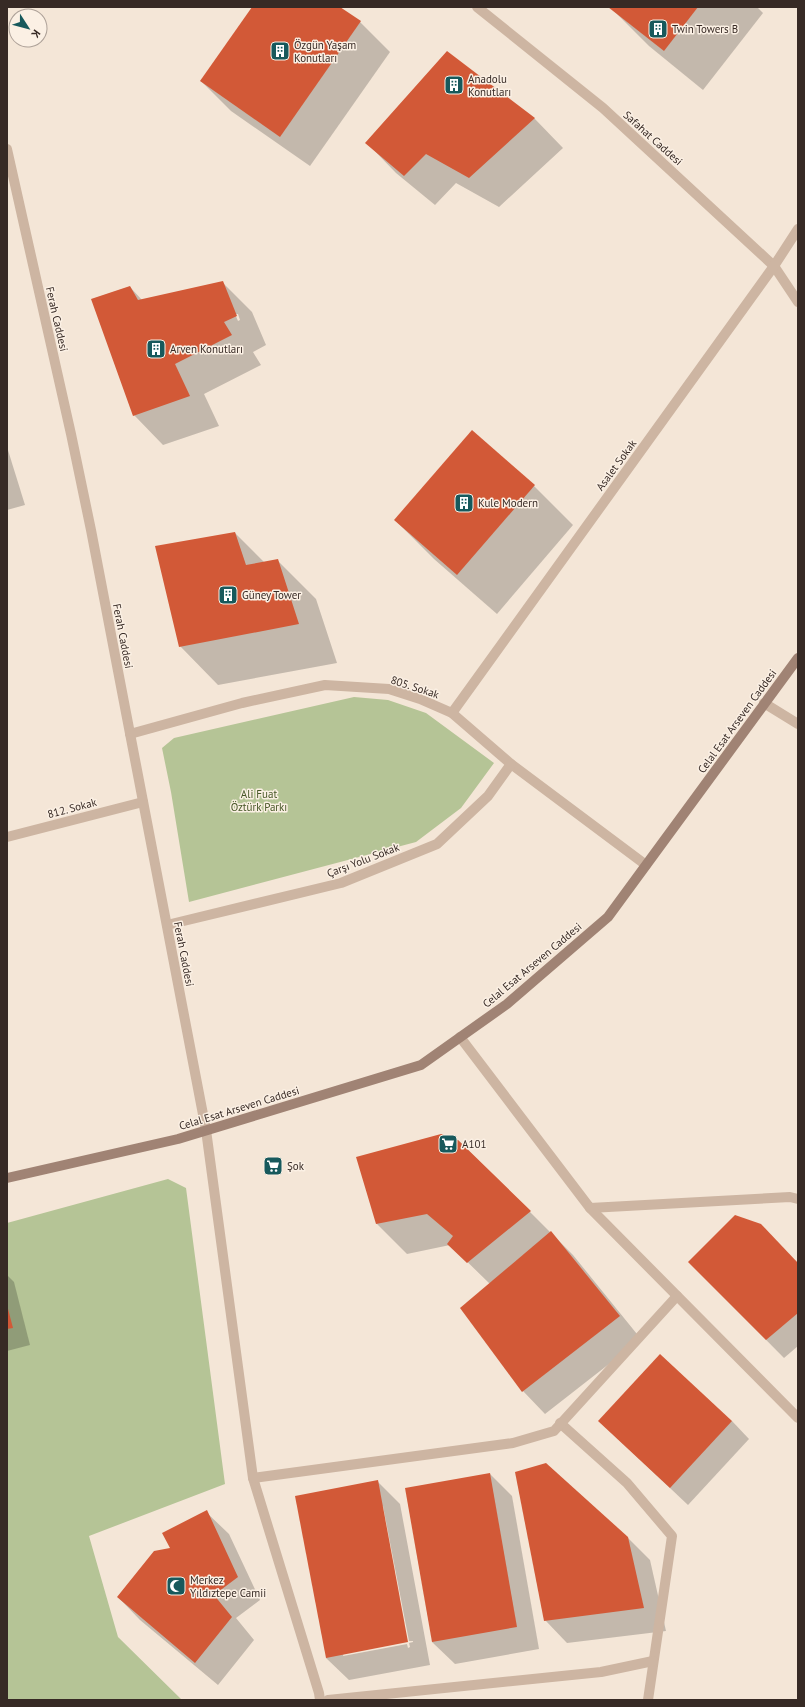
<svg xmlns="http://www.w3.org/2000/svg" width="805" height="1707" font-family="'PT Sans',sans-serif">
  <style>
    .green { fill: #b5c496 }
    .shadow { fill: #0003; fill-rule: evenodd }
    .building { fill: #d25937 }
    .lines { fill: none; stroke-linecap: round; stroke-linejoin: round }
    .minor { stroke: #cdb5a2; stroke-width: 10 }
    .tertiary { stroke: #cdb5a2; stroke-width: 10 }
    .secondary { stroke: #a08374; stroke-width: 10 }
    .labels { text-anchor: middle; stroke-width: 3; stroke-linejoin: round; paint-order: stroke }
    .poi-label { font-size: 11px; fill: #372a25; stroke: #fbf0e4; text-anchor: start }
    .street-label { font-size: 11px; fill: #372a25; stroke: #fbf0e4 }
    .park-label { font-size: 11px; fill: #475727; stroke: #fbf0e4 }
  </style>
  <rect width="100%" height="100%" fill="#f4e6d7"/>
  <!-- green -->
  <g class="green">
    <path d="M354,697L388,700L426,713L494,763L461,808L416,842L189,902L171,792L162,748L174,738Z"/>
    <path d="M168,1179L186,1188L225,1484L89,1536L118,1637L182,1700H7V1223Z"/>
  </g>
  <!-- shadow -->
  <g class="shadow">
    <path d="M253,7H339L360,22L390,52L310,166L231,111L201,81Z"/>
    <path d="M610,7H757L763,13L703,90L649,46Z"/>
    <path d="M534,118L563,148L499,207L456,183L435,205L396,173L367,143Z"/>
    <path d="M222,282L252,312L266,345L253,352L261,365L204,394L219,426L163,445L134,415L130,287L142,300ZM235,314H238L240,320L238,321Z"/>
    <path d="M7,447L25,505L7,510Z"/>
    <path d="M534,486L573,525L497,614L434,559L395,520Z"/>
    <path d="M235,533L265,563L277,560L316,599L337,663L218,685L180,646Z"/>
    <path d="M458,1140L573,1255L641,1339L545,1414L523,1391L461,1308L490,1284L450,1245L407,1254L377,1224L357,1158Z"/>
    <path d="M689,1262L798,1264V1346L784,1358Z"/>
    <path d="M7,1275L14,1282L30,1345L7,1351Z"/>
    <path d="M599,1421H732L749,1439L688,1505Z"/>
    <path d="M490,1474L512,1496L539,1649L455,1664L432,1642Z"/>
    <path d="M377,1481L400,1504L430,1665L349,1680L326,1658ZM381,1506H383L409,1641H413V1642L409,1643L410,1647L408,1648L407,1644L343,1656Z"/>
    <path d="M206,1512L229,1534L260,1600L236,1618L254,1640L218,1685L140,1620L118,1597L171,1549Z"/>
    <path d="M627,1537L650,1560L666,1631L567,1643L545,1620Z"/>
  </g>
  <!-- building -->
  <g class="building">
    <path d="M252,7H340L361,21L280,137L200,81Z"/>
    <path d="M608,7H698L664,51Z"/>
    <path d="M447,51L535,118L469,178L426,154L404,176L365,143Z"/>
    <path d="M223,281L237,316L224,322L232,335L175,364L190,396L133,416L91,299L130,286L138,300Z"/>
    <path d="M472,430L535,485L457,575L394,520Z"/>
    <path d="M235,532L246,565L278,559L299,624L179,647L155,546Z"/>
    <path d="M441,1134L458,1140L531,1211L467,1263L447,1244L453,1236L427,1214L376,1224L356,1157Z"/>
    <path d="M735,1215L761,1224L798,1263V1313L766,1340L688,1262Z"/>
    <path d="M551,1231L620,1316L522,1392L460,1308Z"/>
    <path d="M7,1305L13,1328L7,1329Z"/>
    <path d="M660,1354L732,1421L670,1488L598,1421Z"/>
    <path d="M546,1463L628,1537L644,1608L544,1621L515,1472Z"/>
    <path d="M490,1473L517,1627L432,1642L405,1488Z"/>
    <path d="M378,1480L408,1642L326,1658L295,1496Z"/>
    <path d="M207,1510L238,1577L214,1595L232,1617L195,1663L117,1597L154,1551L170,1548L162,1533Z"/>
  </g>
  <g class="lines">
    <!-- minor -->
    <g class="minor">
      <path d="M477,7L603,108L774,266L798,302"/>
      <path d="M764,703L798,724"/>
      <path d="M452,713L774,266L798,229"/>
      <path d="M130,734L242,703L325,685L389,689L420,699L452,713L511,764L646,865"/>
      <path d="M7,837L143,802"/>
      <path d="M167,925L341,883L437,844L488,796L511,764"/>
      <path d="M460,1037L590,1208L790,1197L798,1199"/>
      <path d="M206,1130L253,1478L319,1693L320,1700"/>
      <path d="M590,1208L798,1418"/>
      <path d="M560,1423L627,1483L672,1536L648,1700"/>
      <path d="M253,1478L513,1443L554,1431L677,1296"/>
      <path d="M328,1700L601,1672L653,1661"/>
    </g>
    <!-- tertiary -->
    <path class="tertiary" d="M7,149L71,434L91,530L206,1130"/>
    <!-- secondary -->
    <path class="secondary" d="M7,1178L178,1139L421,1065L507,1004L608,917L798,658"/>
  </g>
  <!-- icons -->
  <defs>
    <g id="building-square" transform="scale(1)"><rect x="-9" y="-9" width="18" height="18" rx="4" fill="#17595c" stroke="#fbf0e4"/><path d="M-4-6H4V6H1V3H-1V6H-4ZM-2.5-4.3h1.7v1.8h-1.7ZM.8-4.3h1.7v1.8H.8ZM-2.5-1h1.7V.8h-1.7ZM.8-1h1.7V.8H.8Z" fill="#fff"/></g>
    <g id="supermarket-square" transform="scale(1)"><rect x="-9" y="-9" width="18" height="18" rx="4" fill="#17595c" stroke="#fbf0e4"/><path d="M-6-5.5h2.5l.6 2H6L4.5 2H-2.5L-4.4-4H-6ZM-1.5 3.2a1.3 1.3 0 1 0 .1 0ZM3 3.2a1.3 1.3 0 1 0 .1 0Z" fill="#fff"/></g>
    <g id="mosque-square" transform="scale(1)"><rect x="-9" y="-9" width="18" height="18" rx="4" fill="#17595c" stroke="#fbf0e4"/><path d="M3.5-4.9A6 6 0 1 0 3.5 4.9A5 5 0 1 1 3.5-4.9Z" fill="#fff"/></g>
  </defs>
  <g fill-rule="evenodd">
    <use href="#building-square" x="658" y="29"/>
    <use href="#building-square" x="280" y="51"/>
    <use href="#building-square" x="454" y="85"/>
    <use href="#building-square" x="156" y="349"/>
    <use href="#building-square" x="464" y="503"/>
    <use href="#building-square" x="228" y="595"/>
    <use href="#supermarket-square" x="448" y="1144"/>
    <use href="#supermarket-square" x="273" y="1166"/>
    <use href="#mosque-square" x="176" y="1586"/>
  </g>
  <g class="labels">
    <!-- poi labels -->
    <g class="poi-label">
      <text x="672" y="33">Twin Towers B</text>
      <text x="294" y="49">Özgün Yaşam<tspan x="294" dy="13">Konutları</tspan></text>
      <text x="468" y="83">Anadolu<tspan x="468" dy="13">Konutları</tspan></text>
      <text x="170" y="353">Arven Konutları</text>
      <text x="478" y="507">Kule Modern</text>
      <text x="242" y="599">Güney Tower</text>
      <text x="462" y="1148">A101</text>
      <text x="287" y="1170">Şok</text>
      <text x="190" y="1584">Merkez<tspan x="190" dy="13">Yıldıztepe Camii</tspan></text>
    </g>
    <!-- street labels -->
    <g class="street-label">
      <text transform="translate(653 138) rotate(42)" y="4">Safahat Caddesi</text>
      <text transform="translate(57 319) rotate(77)" y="4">Ferah Caddesi</text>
      <text transform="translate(616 465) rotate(-54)" y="4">Asalet Sokak</text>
      <text transform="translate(123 636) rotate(79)" y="4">Ferah Caddesi</text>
      <text transform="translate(415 687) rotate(18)" y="4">805. Sokak</text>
      <text transform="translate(737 721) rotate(-54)" y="4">Celal Esat Arseven Caddesi</text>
      <text transform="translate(72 808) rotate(-15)" y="4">812. Sokak</text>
      <text transform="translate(363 860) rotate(-21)" y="4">Çarşı Yolu Sokak</text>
      <text transform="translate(184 954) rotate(79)" y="4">Ferah Caddesi</text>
      <text transform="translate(532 965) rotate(-40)" y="4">Celal Esat Arseven Caddesi</text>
      <text transform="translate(239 1108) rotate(-17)" y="4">Celal Esat Arseven Caddesi</text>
    </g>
    <!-- park labels -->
    <g class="park-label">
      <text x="259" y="798">Ali Fuat<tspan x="259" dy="13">Öztürk Parkı</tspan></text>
    </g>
  </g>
  <!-- border -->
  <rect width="805" height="1707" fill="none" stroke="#372a25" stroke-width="16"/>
  <!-- north arrow -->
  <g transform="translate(28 28) rotate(126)"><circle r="19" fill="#fbf0e4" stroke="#ada198"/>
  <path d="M0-3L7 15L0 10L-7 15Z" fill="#17595c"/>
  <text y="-6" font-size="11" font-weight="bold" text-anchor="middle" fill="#372a25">K</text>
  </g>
</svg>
